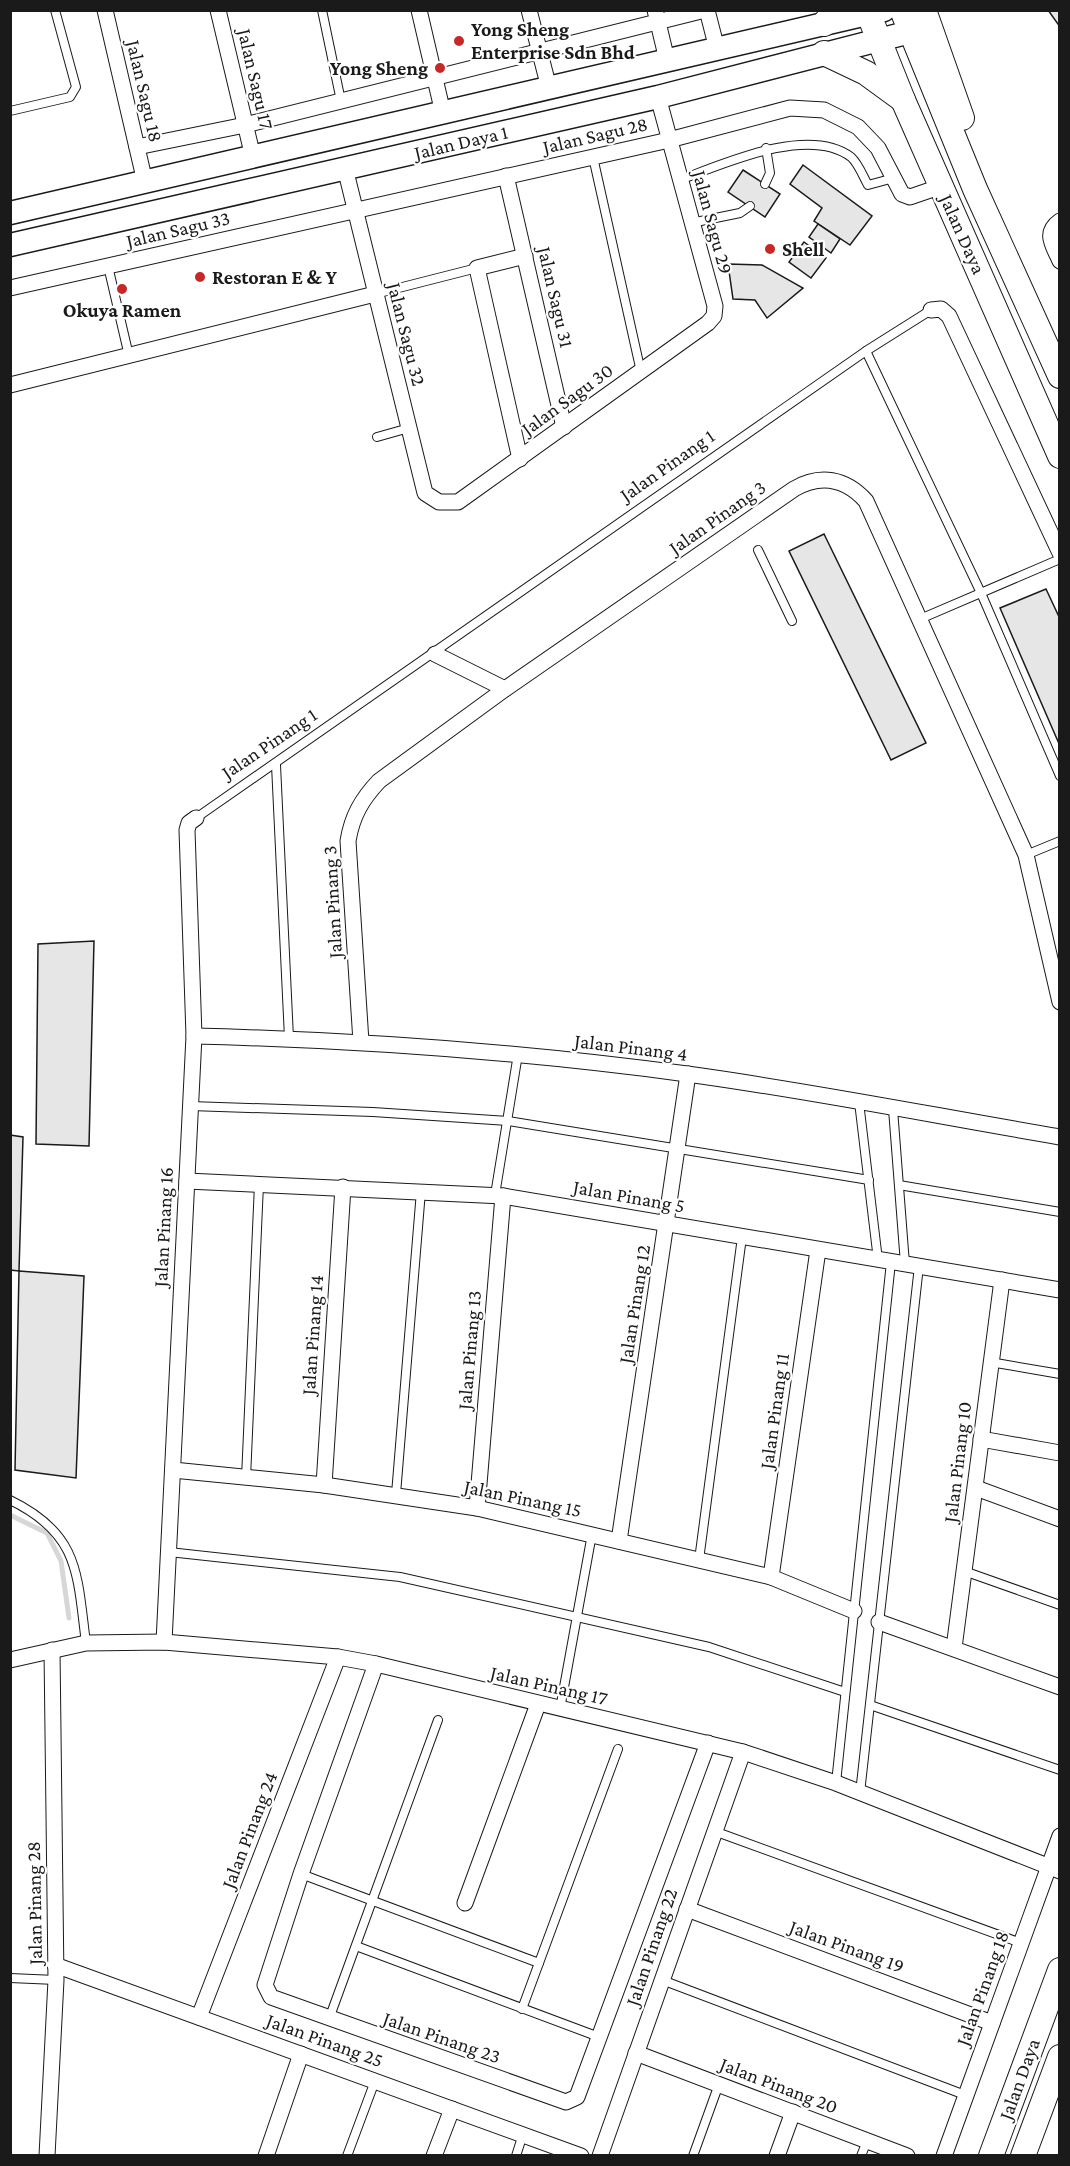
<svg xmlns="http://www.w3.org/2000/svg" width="1070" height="2166" font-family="'Crimson Pro',serif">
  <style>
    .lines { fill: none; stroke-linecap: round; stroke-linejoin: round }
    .stream { stroke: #d7d7d7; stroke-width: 5 }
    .building { fill: #e6e6e6; stroke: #1a1a1a; stroke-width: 1.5 }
    .lane-casing { stroke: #1a1a1a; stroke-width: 10 }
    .street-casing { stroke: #1a1a1a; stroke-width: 17 }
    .secondary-casing { stroke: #1a1a1a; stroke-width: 25 }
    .primary-casing { stroke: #1a1a1a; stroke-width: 26 }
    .lane { stroke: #fff; stroke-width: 8 }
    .street { stroke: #fff; stroke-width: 15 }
    .secondary { stroke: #fff; stroke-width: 22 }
    .primary { stroke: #fff; stroke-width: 24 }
    .poi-dot { fill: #c62828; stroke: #fff; stroke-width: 2 }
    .labels { text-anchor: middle; stroke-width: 4.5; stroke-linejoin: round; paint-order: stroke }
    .poi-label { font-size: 20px; font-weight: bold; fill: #1a1a1a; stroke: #fff; text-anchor: start }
    .street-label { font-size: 20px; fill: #1a1a1a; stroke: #fff }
  </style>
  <rect width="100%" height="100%" fill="#fff"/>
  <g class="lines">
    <!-- stream -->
    <path class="stream" d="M10,1515L47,1533L61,1561L69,1618"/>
  </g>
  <!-- building -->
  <g class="building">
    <path d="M1048,10H1060V27Z"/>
    <path d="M803,165L872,216L850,245L814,221L822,208L790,184Z"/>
    <path d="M743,170L780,194L765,217L728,192Z"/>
    <path d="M818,224L840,239L831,253L809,237Z"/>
    <path d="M804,242L826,258L811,278L789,262Z"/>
    <path d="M728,264L762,265L803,288L767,318L755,300L733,299Z"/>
    <path d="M824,534L926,743L891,760L789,551Z"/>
    <path d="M1046,589L1060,619V746L1000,608Z"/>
    <path d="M94,941L89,1146L36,1144L38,944Z"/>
    <path d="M10,1135L23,1137L19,1271L10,1270Z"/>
    <path d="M19,1271L84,1276L76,1478L15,1470Z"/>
  </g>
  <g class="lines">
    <!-- lane casing -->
    <g class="lane-casing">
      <g id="lane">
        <path d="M322,10L341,101"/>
        <path d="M10,111L70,97L76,87L55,10"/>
        <path d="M593,157L641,372"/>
        <path d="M680,180C723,164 808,125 851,157C858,163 863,176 868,185L894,178"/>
        <path d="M765,184L770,173L766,148"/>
        <path d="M691,223L740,213L750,206"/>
        <path d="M108,266L129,356"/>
        <path d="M375,294L477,268"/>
        <path d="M866,351L981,593L1060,776"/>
        <path d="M377,437L409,428"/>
        <path d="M758,550L792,621"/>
        <path d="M920,619L1060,559"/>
        <path d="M276,765L289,1038"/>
        <path d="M196,818L866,351L931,310"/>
        <path d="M1026,855L1060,841"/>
        <path d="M859,1102L878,1260"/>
        <path d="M190,1106L373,1112L508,1121L869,1180"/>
        <path d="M893,1109L905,1264"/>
        <path d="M899,1185L1060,1212"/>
        <path d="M495,1195L518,1054"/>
        <path d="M990,1362L1060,1374"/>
        <path d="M246,1478L259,1184"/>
        <path d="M396,1494L421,1191"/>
        <path d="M10,1500C80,1534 77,1574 86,1643"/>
        <path d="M169,1552L400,1577L709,1647L845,1692"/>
        <path d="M699,1560L742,1237"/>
        <path d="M964,1571L1060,1605"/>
        <path d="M870,1705L1060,1770"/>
        <path d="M560,1709L592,1534"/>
        <path d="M836,1783L891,1262"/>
        <path d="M860,1793L919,1266"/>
        <path d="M714,1831L1021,1943"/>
        <path d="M301,1874L539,1963"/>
        <path d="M356,1946L599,2037"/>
        <path d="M10,1978L56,1980"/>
        <path d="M662,1980L965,2095"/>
        <path d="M522,2009L618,1749"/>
        <path d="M329,2019L438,1720"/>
        <path d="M347,2156L375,2081"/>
        <path d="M516,2156L523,2134"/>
        <path d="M693,2156L719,2084"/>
        <path d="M861,2156L867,2141"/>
      </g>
    </g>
    <!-- street casing -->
    <g class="street-casing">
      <g id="street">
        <path d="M105,10L145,182"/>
        <path d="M218,10L253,157"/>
        <path d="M419,10L443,113"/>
        <path d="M529,10L549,88"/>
        <path d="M655,10L667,60"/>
        <path d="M707,10L717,49"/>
        <path d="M137,147L245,125L705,10"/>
        <path d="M345,168L425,493L439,502H458L708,323L714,316L715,306L658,97"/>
        <path d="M506,176L564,427"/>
        <path d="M1060,221C1043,233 1053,245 1060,261"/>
        <path d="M10,288L669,140L790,108L824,110L858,127L878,148L902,194L910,197L942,186"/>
        <path d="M931,310L941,309L949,316L1060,553"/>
        <path d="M10,385L375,294"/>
        <path d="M520,459L477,268L525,256"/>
        <path d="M435,654L505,689"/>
        <path d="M194,1036C359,1040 524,1052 687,1074C812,1091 936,1116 1060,1137"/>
        <path d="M361,1042L348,841C352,816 362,799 379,781L505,689L794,489C820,474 845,478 866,501L1026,855L1060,1002"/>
        <path d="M187,1181L503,1196L1060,1290"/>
        <path d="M981,1439L1060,1453"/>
        <path d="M173,1470L324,1485L477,1508L771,1577L854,1611"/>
        <path d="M324,1485L343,1187"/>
        <path d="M976,1488L1060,1519"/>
        <path d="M477,1508L503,1196"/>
        <path d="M619,1541L688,1074"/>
        <path d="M771,1577L818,1250"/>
        <path d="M879,1622L1060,1687"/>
        <path d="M164,1642L194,1036L187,830L189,823L196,818"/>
        <path d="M954,1648L1002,1280"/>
        <path d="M10,1660L86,1643L164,1642L338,1657L376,1664L743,1752L836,1783L1060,1871"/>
        <path d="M376,1664L301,1874L265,1985L271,1997L566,2102L577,2097L708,1743"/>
        <path d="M465,1903L538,1704"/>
        <path d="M687,1909L992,2023"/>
        <path d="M55,1965L581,2156"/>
        <path d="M199,2017L338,1657"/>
        <path d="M636,2053L907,2156"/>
        <path d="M47,2156L56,1980L52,1650"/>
        <path d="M266,2156L301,2054"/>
        <path d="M434,2156L452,2109"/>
        <path d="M600,2156L743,1752"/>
        <path d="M777,2156L793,2112"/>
        <path d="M944,2156L1060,1836"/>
      </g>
    </g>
    <!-- secondary casing -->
    <g class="secondary-casing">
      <g id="secondary">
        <path d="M10,213L884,10"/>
        <path d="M10,245L658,97L910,32"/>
      </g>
    </g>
    <!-- primary casing -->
    <g class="primary-casing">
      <g id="primary">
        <path d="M867,10L903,100L1060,456"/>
        <path d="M902,10L975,189L1060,376"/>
        <path d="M924,10L962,118"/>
        <path d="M824,24L835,10"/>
        <path d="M824,53L866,73L903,100"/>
        <path d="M991,2156L1060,1970"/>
        <path d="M1023,2156L1060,2057"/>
      </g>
    </g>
    <!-- lane -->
    <use href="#lane" class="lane"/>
    <!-- street -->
    <use href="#street" class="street"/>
    <!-- secondary -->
    <use href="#secondary" class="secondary"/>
    <!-- primary -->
    <use href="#primary" class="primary"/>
  </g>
  <!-- markers -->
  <g class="poi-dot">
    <circle cx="459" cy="41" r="6"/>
    <circle cx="440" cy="68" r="6"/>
    <circle cx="770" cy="249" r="6"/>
    <circle cx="200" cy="277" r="6"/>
    <circle cx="122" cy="289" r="6"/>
  </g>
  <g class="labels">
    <!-- poi labels -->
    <g class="poi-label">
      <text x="471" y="36">Yong Sheng<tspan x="471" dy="23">Enterprise Sdn Bhd</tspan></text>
      <text x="428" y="75" text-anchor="end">Yong Sheng</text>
      <text x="782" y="256">Shell</text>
      <text x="212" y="284">Restoran E &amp; Y</text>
      <text x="122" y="317" text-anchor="middle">Okuya Ramen</text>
    </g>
    <!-- street labels -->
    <g class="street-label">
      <text transform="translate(256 79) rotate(77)" y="7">Jalan Sagu 17</text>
      <text transform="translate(145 91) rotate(77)" y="7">Jalan Sagu 18</text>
      <text transform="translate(595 135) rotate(-13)" y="7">Jalan Sagu 28</text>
      <text transform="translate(461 142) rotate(-13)" y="7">Jalan Daya 1</text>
      <text transform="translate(713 222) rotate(75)" y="7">Jalan Sagu 29</text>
      <text transform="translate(178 229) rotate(-13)" y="7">Jalan Sagu 33</text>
      <text transform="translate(963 234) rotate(66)" y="7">Jalan Daya</text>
      <text transform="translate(556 297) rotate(77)" y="7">Jalan Sagu 31</text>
      <text transform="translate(407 334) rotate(76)" y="7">Jalan Sagu 32</text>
      <text transform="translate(567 399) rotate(-36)" y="7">Jalan Sagu 30</text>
      <text transform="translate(667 465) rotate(-35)" y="7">Jalan Pinang 1</text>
      <text transform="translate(717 517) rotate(-35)" y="7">Jalan Pinang 3</text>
      <text transform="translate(269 743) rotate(-34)" y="7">Jalan Pinang 1</text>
      <text transform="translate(332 902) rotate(-93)" y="7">Jalan Pinang 3</text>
      <text transform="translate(631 1047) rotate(7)" y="7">Jalan Pinang 4</text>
      <text transform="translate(629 1196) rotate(10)" y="7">Jalan Pinang 5</text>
      <text transform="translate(163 1227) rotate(-87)" y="7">Jalan Pinang 16</text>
      <text transform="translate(634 1304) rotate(-81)" y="7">Jalan Pinang 12</text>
      <text transform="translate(312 1335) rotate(-86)" y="7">Jalan Pinang 14</text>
      <text transform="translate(469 1350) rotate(-85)" y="7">Jalan Pinang 13</text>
      <text transform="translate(774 1411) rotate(-82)" y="7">Jalan Pinang 11</text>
      <text transform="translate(957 1462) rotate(-83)" y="7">Jalan Pinang 10</text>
      <text transform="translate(523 1498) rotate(12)" y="7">Jalan Pinang 15</text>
      <text transform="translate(549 1685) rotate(13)" y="7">Jalan Pinang 17</text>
      <text transform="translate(249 1830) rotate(-69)" y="7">Jalan Pinang 24</text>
      <text transform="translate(34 1903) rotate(-91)" y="7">Jalan Pinang 28</text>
      <text transform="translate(847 1946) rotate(20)" y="7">Jalan Pinang 19</text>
      <text transform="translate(651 1947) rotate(-71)" y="7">Jalan Pinang 22</text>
      <text transform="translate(982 1988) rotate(-70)" y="7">Jalan Pinang 18</text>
      <text transform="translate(442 2037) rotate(19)" y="7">Jalan Pinang 23</text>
      <text transform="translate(325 2040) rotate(20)" y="7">Jalan Pinang 25</text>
      <text transform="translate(1019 2079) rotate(-70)" y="7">Jalan Daya</text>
      <text transform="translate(779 2085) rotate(21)" y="7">Jalan Pinang 20</text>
    </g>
  </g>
  <!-- border -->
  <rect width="1070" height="2166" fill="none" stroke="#1a1a1a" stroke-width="24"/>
</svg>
